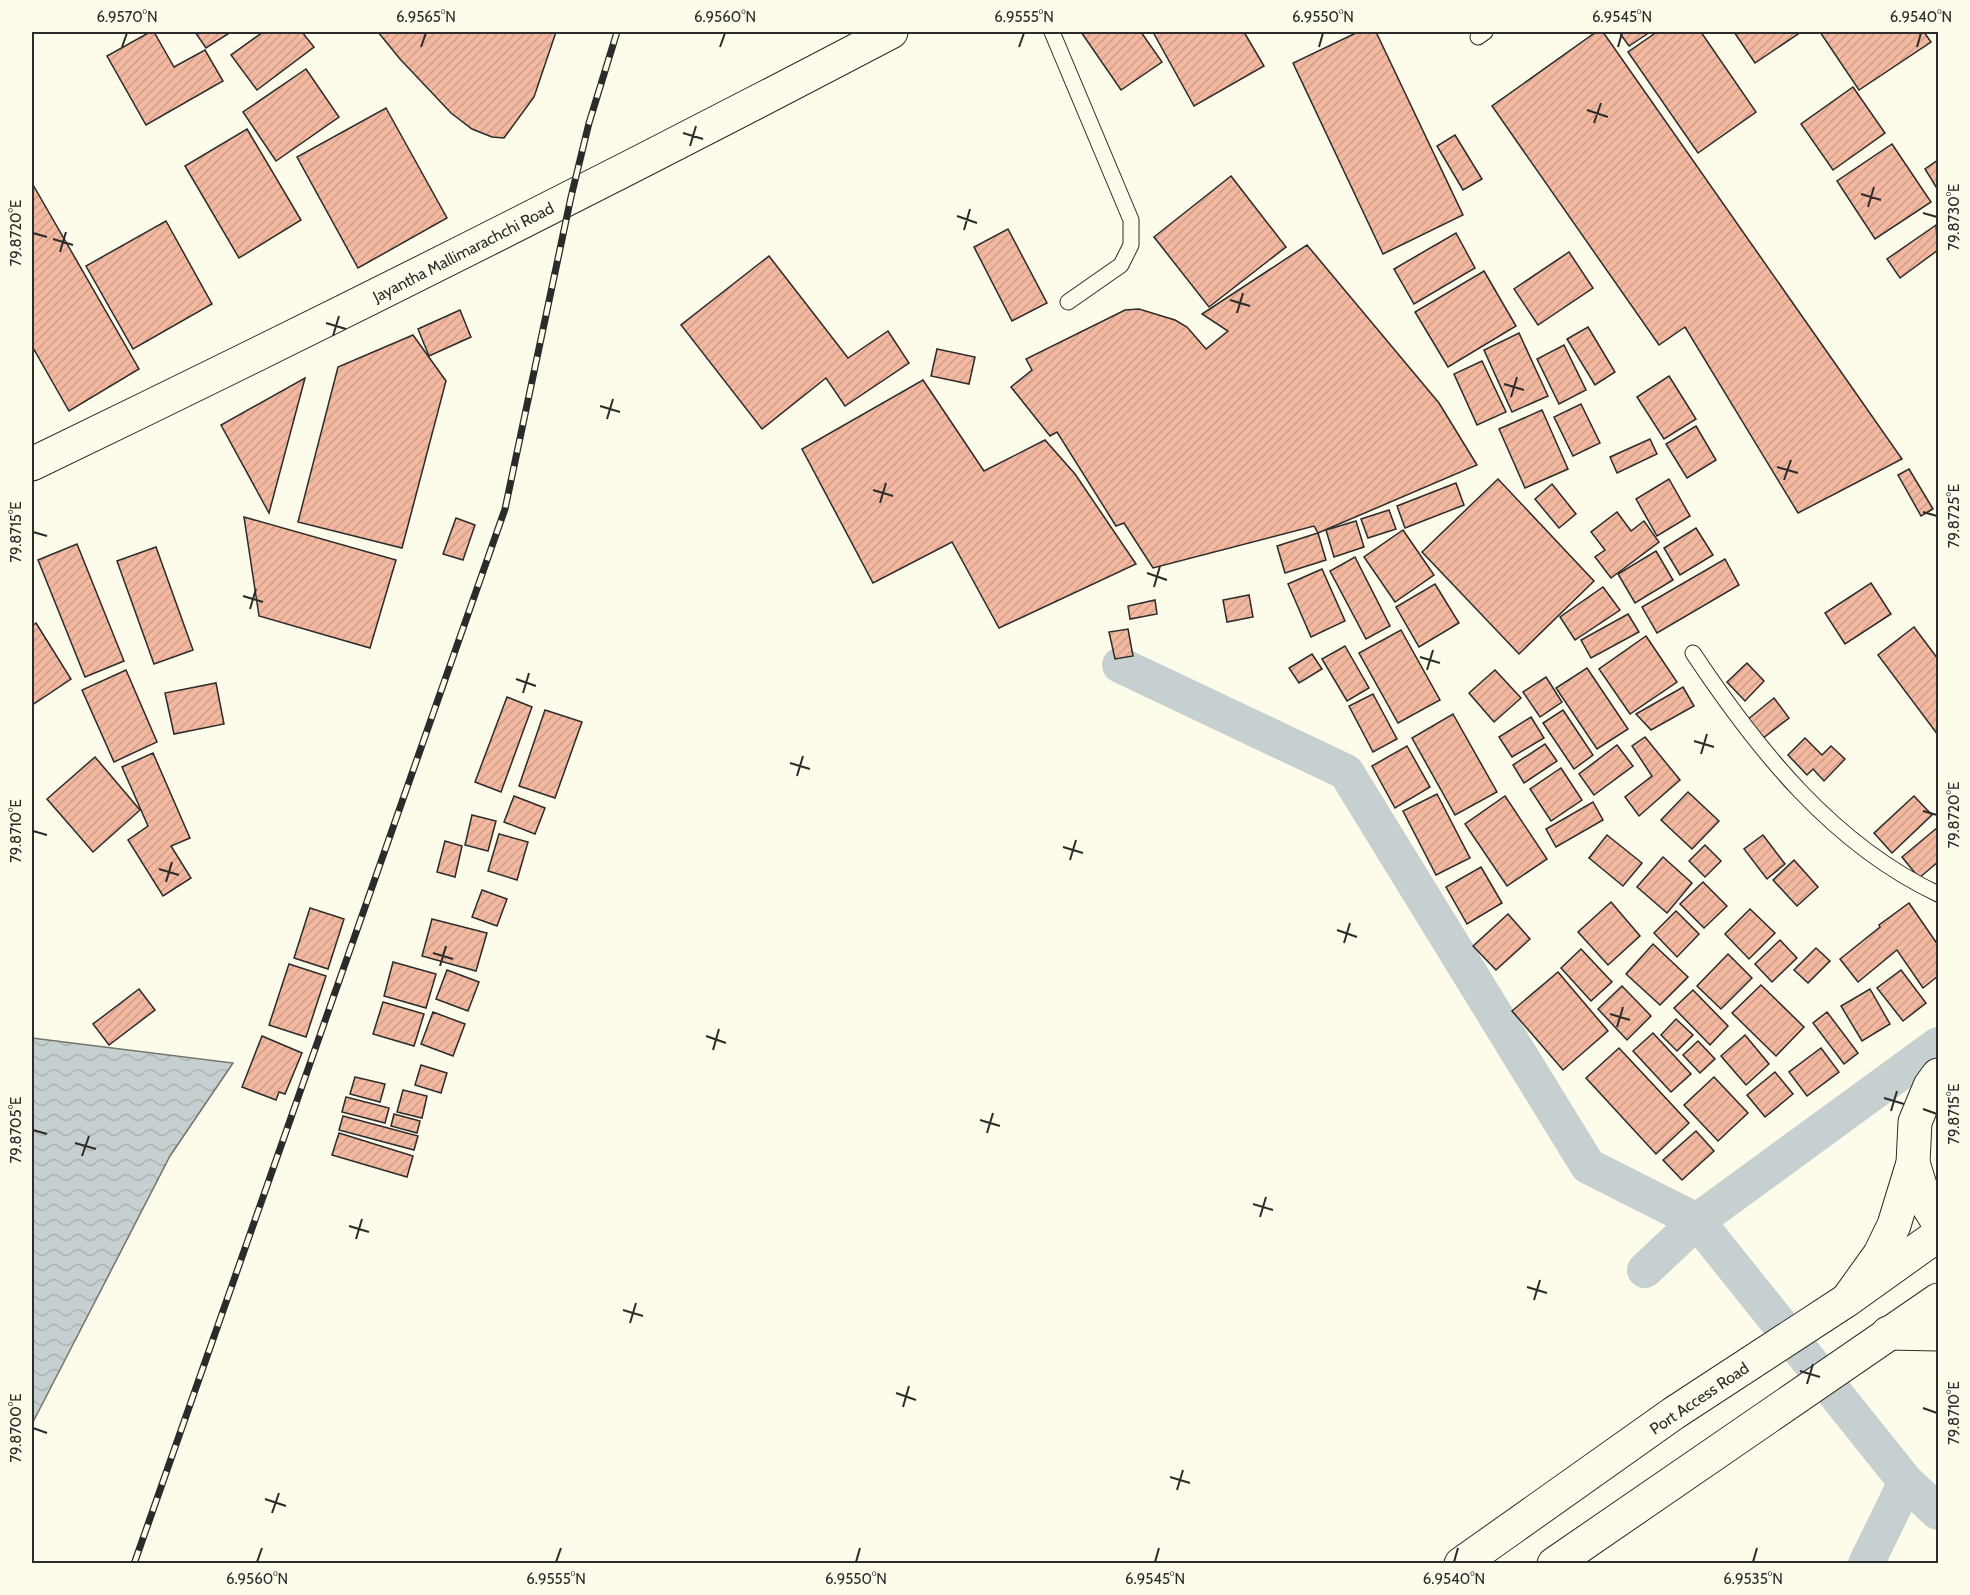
<svg xmlns="http://www.w3.org/2000/svg" width="1970" height="1595" font-family="Cabin,sans-serif">
  <style>
    .water { fill: url(#water-waves); stroke: #74746e; stroke-width: 1.5 }
    .lines { fill: none; stroke-linecap: round; stroke-linejoin: round }
    .canal { stroke: #c7d0d0; stroke-width: 36 }
    .building { fill: url(#building-hatch); stroke: #2b2b2b; stroke-width: 1.5 }
    .lane-casing { stroke: #2b2b2b; stroke-width: 17 }
    .secondary-casing { stroke: #2b2b2b; stroke-width: 35 }
    .highway-casing { stroke: #2b2b2b; stroke-width: 35 }
    .lane { stroke: #fdfbea; stroke-width: 15 }
    .secondary { stroke: #fdfbea; stroke-width: 33 }
    .highway { stroke: #fdfbea; stroke-width: 33 }
    .rail-casing { stroke: #2b2b2b; stroke-width: 7 }
    .rail { stroke: #fdfbea; stroke-width: 4.5; stroke-dasharray: 14; stroke-linecap: butt }
    .ticks { fill: none; stroke: #2b2b2b; stroke-width: 2 }
    .labels { text-anchor: middle; stroke-width: 4.5; stroke-linejoin: round; paint-order: stroke }
    .street-label { font-size: 16px; fill: #2b2b2b; stroke: #fdfbea }
    .neatline { fill: none; stroke: #2b2b2b; stroke-width: 2 }
    .ticks-label { font-size: 15px; text-anchor: middle; fill: #2b2b2b }
  </style>
  <defs>
    <pattern id="water-waves" width="16" height="10" patternUnits="userSpaceOnUse" patternTransform="scale(1.5)"><rect width="16" height="10" fill="#c7d0d0"/><path d="M0 5q4-4 8 0t8 0" fill="none" stroke="#abb3b3"/></pattern>
    <pattern id="building-hatch" width="6" height="6" patternUnits="userSpaceOnUse" patternTransform="scale(1.5)"><rect width="6" height="6" fill="#f2b8a0"/><path d="M-1 1l2-2M0 6l6-6M5 7l2-2" fill="none" stroke="#d09e8a"/></pattern>
  </defs>
  <rect width="100%" height="100%" fill="#fdfbea"/>
  <!-- water -->
  <path class="water" d="M32,1038L233,1063L170,1156L32,1424Z"/>
  <g class="lines">
    <!-- canal -->
    <g class="canal">
      <path d="M1120,665L1346,772L1588,1166L1697,1221L1906,1482"/>
      <path d="M1645,1270L1697,1221L1938,1045"/>
      <path d="M1866,1564L1906,1482L1938,1512"/>
    </g>
  </g>
  <!-- building -->
  <g class="building">
    <path d="M150,32H154L174,67L205,50L223,81L146,125L107,56Z"/>
    <path d="M195,32H231L206,48Z"/>
    <path d="M263,32H302L314,47L257,90L231,55Z"/>
    <path d="M378,32H556L534,97L504,138L492,137L472,129L451,113L400,59Z"/>
    <path d="M1081,32H1141L1162,62L1121,90Z"/>
    <path d="M1153,32H1244L1264,66L1194,106Z"/>
    <path d="M1358,32H1376L1463,215L1383,254L1293,63Z"/>
    <path d="M1596,32H1603L1902,459L1798,513L1685,327L1659,345L1492,106Z"/>
    <path d="M1619,32H1650L1629,46Z"/>
    <path d="M1657,32H1701L1756,112L1698,153L1628,52Z"/>
    <path d="M1734,32H1801L1755,63Z"/>
    <path d="M1820,32H1924L1931,42L1859,90Z"/>
    <path d="M306,69L339,117L276,161L243,112Z"/>
    <path d="M1853,87L1885,133L1833,170L1801,124Z"/>
    <path d="M386,108L447,218L358,268L297,157Z"/>
    <path d="M247,129L301,220L239,258L185,166Z"/>
    <path d="M1455,135L1482,179L1463,190L1437,146Z"/>
    <path d="M1892,144L1931,202L1875,239L1837,181Z"/>
    <path d="M1938,160V190L1925,169Z"/>
    <path d="M1231,176L1286,247L1209,307L1154,237Z"/>
    <path d="M32,183L139,369L69,411L32,346Z"/>
    <path d="M166,221L212,304L133,349L86,266Z"/>
    <path d="M1936,225L1938,250L1900,278L1887,259Z"/>
    <path d="M1008,229L1047,303L1012,321L974,247Z"/>
    <path d="M1456,233L1475,268L1414,304L1394,269Z"/>
    <path d="M1307,245L1439,403L1477,465L1318,533L1314,526L1153,568L1124,523L1116,526L1057,432L1050,436L1011,387L1032,370L1026,359L1125,310L1139,309L1175,320L1187,327L1206,349L1228,331L1202,314Z"/>
    <path d="M1569,252L1593,288L1538,325L1514,289Z"/>
    <path d="M769,256L848,358L888,331L909,363L845,406L826,378L762,429L681,325Z"/>
    <path d="M1484,271L1516,326L1448,367L1415,312Z"/>
    <path d="M460,310L471,337L429,356L418,329Z"/>
    <path d="M1588,327L1615,372L1595,385L1567,339Z"/>
    <path d="M1519,333L1548,396L1512,412L1484,350Z"/>
    <path d="M413,335L446,381L402,548L298,522L338,367Z"/>
    <path d="M1564,345L1586,390L1559,404L1537,359Z"/>
    <path d="M937,349L975,357L969,384L931,376Z"/>
    <path d="M1482,361L1506,412L1477,425L1454,374Z"/>
    <path d="M1669,376L1696,419L1664,439L1637,397Z"/>
    <path d="M305,378L269,513L221,425Z"/>
    <path d="M923,380L984,471L1045,440L1075,474L1136,564L999,628L952,542L873,583L802,449Z"/>
    <path d="M1581,404L1600,443L1573,456L1554,417Z"/>
    <path d="M1542,410L1568,469L1525,488L1499,429Z"/>
    <path d="M1696,426L1716,460L1687,478L1666,444Z"/>
    <path d="M1650,439L1657,454L1617,473L1610,457Z"/>
    <path d="M1909,469L1933,509L1921,516L1898,475Z"/>
    <path d="M1498,479L1594,581L1519,654L1422,552Z"/>
    <path d="M1669,479L1690,516L1657,536L1636,499Z"/>
    <path d="M1456,483L1464,505L1405,528L1397,506Z"/>
    <path d="M1552,484L1576,514L1559,528L1535,499Z"/>
    <path d="M1389,510L1396,529L1368,538L1361,519Z"/>
    <path d="M1617,512L1631,531L1644,521L1659,542L1611,578L1595,557L1605,550L1591,532Z"/>
    <path d="M244,517L396,560L370,648L259,616Z"/>
    <path d="M456,518L475,525L463,560L443,554Z"/>
    <path d="M1356,521L1364,547L1334,557L1326,530Z"/>
    <path d="M1696,528L1713,555L1680,575L1664,548Z"/>
    <path d="M1403,530L1434,575L1395,602L1364,557Z"/>
    <path d="M1318,533L1326,560L1285,573L1277,546Z"/>
    <path d="M77,544L124,661L85,677L38,560Z"/>
    <path d="M156,547L193,650L154,664L117,561Z"/>
    <path d="M1656,551L1673,580L1635,603L1618,574Z"/>
    <path d="M1355,557L1390,626L1366,639L1330,571Z"/>
    <path d="M1725,559L1739,585L1657,633L1642,607Z"/>
    <path d="M1322,569L1345,621L1311,637L1288,584Z"/>
    <path d="M1871,583L1891,614L1845,644L1825,613Z"/>
    <path d="M1435,584L1459,623L1419,647L1396,607Z"/>
    <path d="M1603,587L1620,610L1575,640L1560,617Z"/>
    <path d="M1249,595L1253,617L1227,622L1223,600Z"/>
    <path d="M1155,600L1157,614L1130,619L1128,606Z"/>
    <path d="M1628,614L1639,632L1591,658L1581,640Z"/>
    <path d="M36,623L71,679L32,705V626Z"/>
    <path d="M1914,627L1938,659V735L1878,655Z"/>
    <path d="M1128,629L1133,656L1115,659L1109,632Z"/>
    <path d="M1401,630L1440,700L1398,723L1359,653Z"/>
    <path d="M1646,636L1677,682L1630,714L1599,669Z"/>
    <path d="M1345,646L1369,688L1347,701L1322,659Z"/>
    <path d="M1312,654L1322,669L1299,683L1289,668Z"/>
    <path d="M1747,663L1764,681L1745,701L1727,682Z"/>
    <path d="M1587,668L1628,729L1597,749L1556,688Z"/>
    <path d="M126,670L157,742L114,762L82,690Z"/>
    <path d="M1495,670L1521,698L1494,722L1469,693Z"/>
    <path d="M1546,677L1562,702L1540,717L1523,692Z"/>
    <path d="M216,683L224,724L174,734L165,693Z"/>
    <path d="M1683,687L1694,706L1651,730L1636,714Z"/>
    <path d="M1373,694L1397,739L1373,752L1349,706Z"/>
    <path d="M507,697L532,707L501,792L475,782Z"/>
    <path d="M1774,698L1789,718L1762,739L1747,720Z"/>
    <path d="M545,710L582,722L555,798L519,786Z"/>
    <path d="M1563,710L1593,755L1574,769L1543,723Z"/>
    <path d="M1453,714L1497,792L1455,815L1412,738Z"/>
    <path d="M1531,717L1544,738L1512,757L1499,737Z"/>
    <path d="M1645,737L1680,780L1639,816L1625,797L1652,776L1632,746Z"/>
    <path d="M1805,738L1822,755L1831,746L1845,759L1824,781L1813,769L1807,775L1788,755Z"/>
    <path d="M1545,744L1557,761L1524,783L1513,765Z"/>
    <path d="M1617,745L1633,766L1594,795L1579,774Z"/>
    <path d="M1407,746L1430,787L1395,808L1372,766Z"/>
    <path d="M153,753L190,838L171,846L191,878L163,896L128,840L148,826L122,767Z"/>
    <path d="M95,757L140,810L93,852L47,799Z"/>
    <path d="M1561,768L1582,800L1551,821L1530,789Z"/>
    <path d="M1688,792L1719,821L1692,849L1661,820Z"/>
    <path d="M1437,794L1470,858L1436,875L1403,811Z"/>
    <path d="M514,796L545,808L535,834L504,822Z"/>
    <path d="M1505,796L1547,859L1507,886L1465,824Z"/>
    <path d="M1914,796L1932,815L1892,853L1874,833Z"/>
    <path d="M1593,802L1603,820L1556,847L1546,829Z"/>
    <path d="M472,815L496,821L488,851L465,845Z"/>
    <path d="M1938,827V862L1919,878L1902,857Z"/>
    <path d="M499,834L528,842L517,880L488,871Z"/>
    <path d="M1607,835L1642,863L1623,886L1589,858Z"/>
    <path d="M1763,835L1785,864L1767,879L1744,849Z"/>
    <path d="M445,841L462,846L455,877L437,872Z"/>
    <path d="M1705,845L1721,861L1705,877L1689,861Z"/>
    <path d="M1663,857L1692,883L1667,913L1637,887Z"/>
    <path d="M1794,860L1818,887L1797,906L1773,880Z"/>
    <path d="M1481,867L1502,903L1467,924L1446,887Z"/>
    <path d="M1703,882L1727,906L1704,928L1680,904Z"/>
    <path d="M482,890L507,899L497,926L472,917Z"/>
    <path d="M1611,902L1640,936L1608,965L1578,932Z"/>
    <path d="M1909,903L1938,945V976L1923,988L1897,950L1858,982L1840,959L1880,927L1879,925Z"/>
    <path d="M310,908L344,919L328,969L294,958Z"/>
    <path d="M1750,909L1775,933L1749,959L1725,934Z"/>
    <path d="M1676,911L1699,934L1677,957L1654,933Z"/>
    <path d="M1508,914L1530,939L1496,970L1473,946Z"/>
    <path d="M432,919L487,933L476,971L422,956Z"/>
    <path d="M1780,940L1797,958L1772,982L1755,964Z"/>
    <path d="M1653,944L1688,977L1660,1005L1626,974Z"/>
    <path d="M1816,948L1830,961L1808,983L1794,970Z"/>
    <path d="M1581,949L1612,982L1591,1001L1561,968Z"/>
    <path d="M1728,954L1752,978L1721,1009L1697,986Z"/>
    <path d="M393,962L436,974L426,1008L384,996Z"/>
    <path d="M289,964L326,976L306,1037L269,1025Z"/>
    <path d="M447,970L479,982L468,1011L436,999Z"/>
    <path d="M1901,970L1926,1003L1903,1021L1877,988Z"/>
    <path d="M1558,972L1608,1031L1563,1070L1512,1011Z"/>
    <path d="M1761,985L1804,1027L1776,1056L1732,1013Z"/>
    <path d="M1622,986L1651,1016L1627,1040L1598,1009Z"/>
    <path d="M139,989L155,1010L109,1045L93,1024Z"/>
    <path d="M1870,989L1890,1024L1862,1041L1841,1006Z"/>
    <path d="M1693,990L1728,1026L1710,1045L1674,1008Z"/>
    <path d="M383,1002L424,1014L414,1046L373,1034Z"/>
    <path d="M433,1012L465,1024L453,1056L421,1044Z"/>
    <path d="M1827,1012L1858,1053L1844,1064L1813,1023Z"/>
    <path d="M1676,1019L1693,1035L1677,1051L1661,1035Z"/>
    <path d="M1653,1033L1691,1074L1671,1092L1633,1051Z"/>
    <path d="M1745,1035L1769,1064L1746,1085L1721,1056Z"/>
    <path d="M262,1036L302,1053L285,1094L279,1092L276,1100L242,1087Z"/>
    <path d="M1698,1041L1715,1059L1700,1073L1683,1055Z"/>
    <path d="M1619,1048L1689,1123L1656,1154L1586,1078Z"/>
    <path d="M1821,1048L1839,1072L1807,1096L1789,1072Z"/>
    <path d="M421,1065L447,1073L441,1093L415,1085Z"/>
    <path d="M1775,1072L1793,1094L1765,1117L1747,1095Z"/>
    <path d="M355,1077L385,1084L380,1102L350,1094Z"/>
    <path d="M1714,1077L1748,1113L1718,1141L1684,1105Z"/>
    <path d="M403,1090L427,1096L422,1118L397,1112Z"/>
    <path d="M346,1097L389,1108L385,1123L342,1112Z"/>
    <path d="M394,1114L420,1121L417,1133L391,1126Z"/>
    <path d="M343,1116L418,1136L414,1150L339,1130Z"/>
    <path d="M1696,1131L1714,1151L1682,1180L1663,1160Z"/>
    <path d="M339,1133L413,1156L407,1177L332,1155Z"/>
  </g>
  <g class="lines">
    <!-- lane casing -->
    <g class="lane-casing">
      <g id="lane">
        <path d="M1052,32L1131,220V245L1121,265L1068,302"/>
        <path d="M1478,37L1485,32"/>
        <path d="M1693,653C1757,749 1832,844 1938,894"/>
      </g>
    </g>
    <!-- secondary casing -->
    <g class="secondary-casing">
      <g id="secondary">
        <path d="M32,464C320,325 607,181 891,32"/>
        <path d="M1461,1564L1674,1413L1847,1300L1938,1235"/>
        <path d="M1554,1564L1938,1300"/>
      </g>
    </g>
    <!-- highway casing -->
    <g class="highway-casing">
      <g id="highway">
        <path d="M1913,1163L1925,1201L1938,1222"/>
        <path d="M1847,1300L1880,1254L1894,1225L1913,1163L1915,1122L1930,1086L1938,1075"/>
        <path d="M1888,1333L1938,1334"/>
      </g>
    </g>
    <!-- lane -->
    <use href="#lane" class="lane"/>
    <!-- secondary -->
    <use href="#secondary" class="secondary"/>
    <!-- highway -->
    <use href="#highway" class="highway"/>
    <!-- rail casing -->
    <g class="rail-casing">
      <path id="rail" d="M134,1564L505,509L571,197L589,123L617,32"/>
    </g>
    <!-- rail -->
    <use href="#rail" class="rail"/>
  </g>
  <!-- ticks -->
  <path class="ticks" d="M122,47L127,33M421,47L426,33M720,47L725,33M1019,47L1024,33M1319,47L1323,33M1618,47L1622,33M1917,47L1921,33M1587,110L1608,117M1594,123L1601,103M683,133L703,139M690,146L696,126M1861,194L1881,200M1868,207L1874,187M1923,213L1937,217M957,216L977,223M964,230L970,209M33,233L47,237M53,239L73,245M60,252L66,232M1230,300L1250,306M1237,313L1243,293M326,323L346,329M333,336L339,316M1504,384L1524,390M1511,397L1517,377M600,406L620,412M607,419L613,399M1777,467L1798,473M1784,480L1791,460M873,490L893,496M880,503L886,483M1923,512L1937,516M33,532L47,536M1147,573L1167,580M1154,587L1160,566M243,596L263,602M250,609L256,589M1420,657L1440,663M1427,670L1433,650M516,679L536,686M523,693L529,673M1694,741L1714,747M1701,754L1707,734M790,763L810,769M797,776L803,756M1923,811L1937,815M33,831L47,835M1063,847L1083,853M1070,860L1076,840M159,869L179,875M166,882L172,862M1337,930L1357,937M1344,943L1350,923M433,953L453,959M440,966L446,946M1610,1014L1630,1020M1617,1027L1623,1007M706,1036L726,1043M713,1050L719,1029M1884,1098L1904,1104M1923,1109L1937,1114M1891,1111L1897,1091M980,1120L1000,1126M33,1130L47,1134M987,1133L993,1113M75,1143L96,1149M82,1156L89,1136M1253,1204L1273,1210M1260,1217L1266,1197M349,1226L369,1232M356,1239L362,1219M1527,1287L1547,1293M1534,1300L1540,1280M623,1310L643,1316M630,1323L636,1303M1800,1371L1820,1377M1807,1384L1813,1364M896,1393L916,1400M903,1407L909,1386M1923,1408L1937,1413M33,1428L47,1433M1170,1477L1190,1483M1177,1490L1183,1470M265,1499L286,1506M272,1513L279,1493M257,1562L262,1548M556,1562L561,1548M856,1562L860,1548M1155,1562L1159,1548M1454,1562L1458,1548M1753,1562L1757,1548"/>
  <g class="labels">
    <!-- street labels -->
    <g class="street-label">
      <text transform="translate(463 252) rotate(-27)" y="6">Jayantha Mallimarachchi Road</text>
      <text transform="translate(1699 1398) rotate(-34)" y="6">Port Access Road</text>
    </g>
  </g>
  <!-- border -->
  <rect width="1970" height="1595" fill="none" stroke="#fdfbea" stroke-width="66"/>
  <rect x="33" y="33" width="1904" height="1529" class="neatline"/>
  <g class="ticks-label">
    <text x="127" y="22">6.9570°N</text>
    <text x="426" y="22">6.9565°N</text>
    <text x="725" y="22">6.9560°N</text>
    <text x="1024" y="22">6.9555°N</text>
    <text x="1323" y="22">6.9550°N</text>
    <text x="1622" y="22">6.9545°N</text>
    <text x="1921" y="22">6.9540°N</text>
    <text transform="translate(1954 217) rotate(-90)" y="5">79.8730°E</text>
    <text transform="translate(16 233) rotate(-90)" y="5">79.8720°E</text>
    <text transform="translate(1954 516) rotate(-90)" y="5">79.8725°E</text>
    <text transform="translate(16 532) rotate(-90)" y="5">79.8715°E</text>
    <text transform="translate(1954 815) rotate(-90)" y="5">79.8720°E</text>
    <text transform="translate(16 831) rotate(-90)" y="5">79.8710°E</text>
    <text transform="translate(1954 1114) rotate(-90)" y="5">79.8715°E</text>
    <text transform="translate(16 1130) rotate(-90)" y="5">79.8705°E</text>
    <text transform="translate(1954 1413) rotate(-90)" y="5">79.8710°E</text>
    <text transform="translate(16 1428) rotate(-90)" y="5">79.8700°E</text>
    <text x="257" y="1584">6.9560°N</text>
    <text x="556" y="1584">6.9555°N</text>
    <text x="856" y="1584">6.9550°N</text>
    <text x="1155" y="1584">6.9545°N</text>
    <text x="1454" y="1584">6.9540°N</text>
    <text x="1753" y="1584">6.9535°N</text>
  </g>
</svg>
